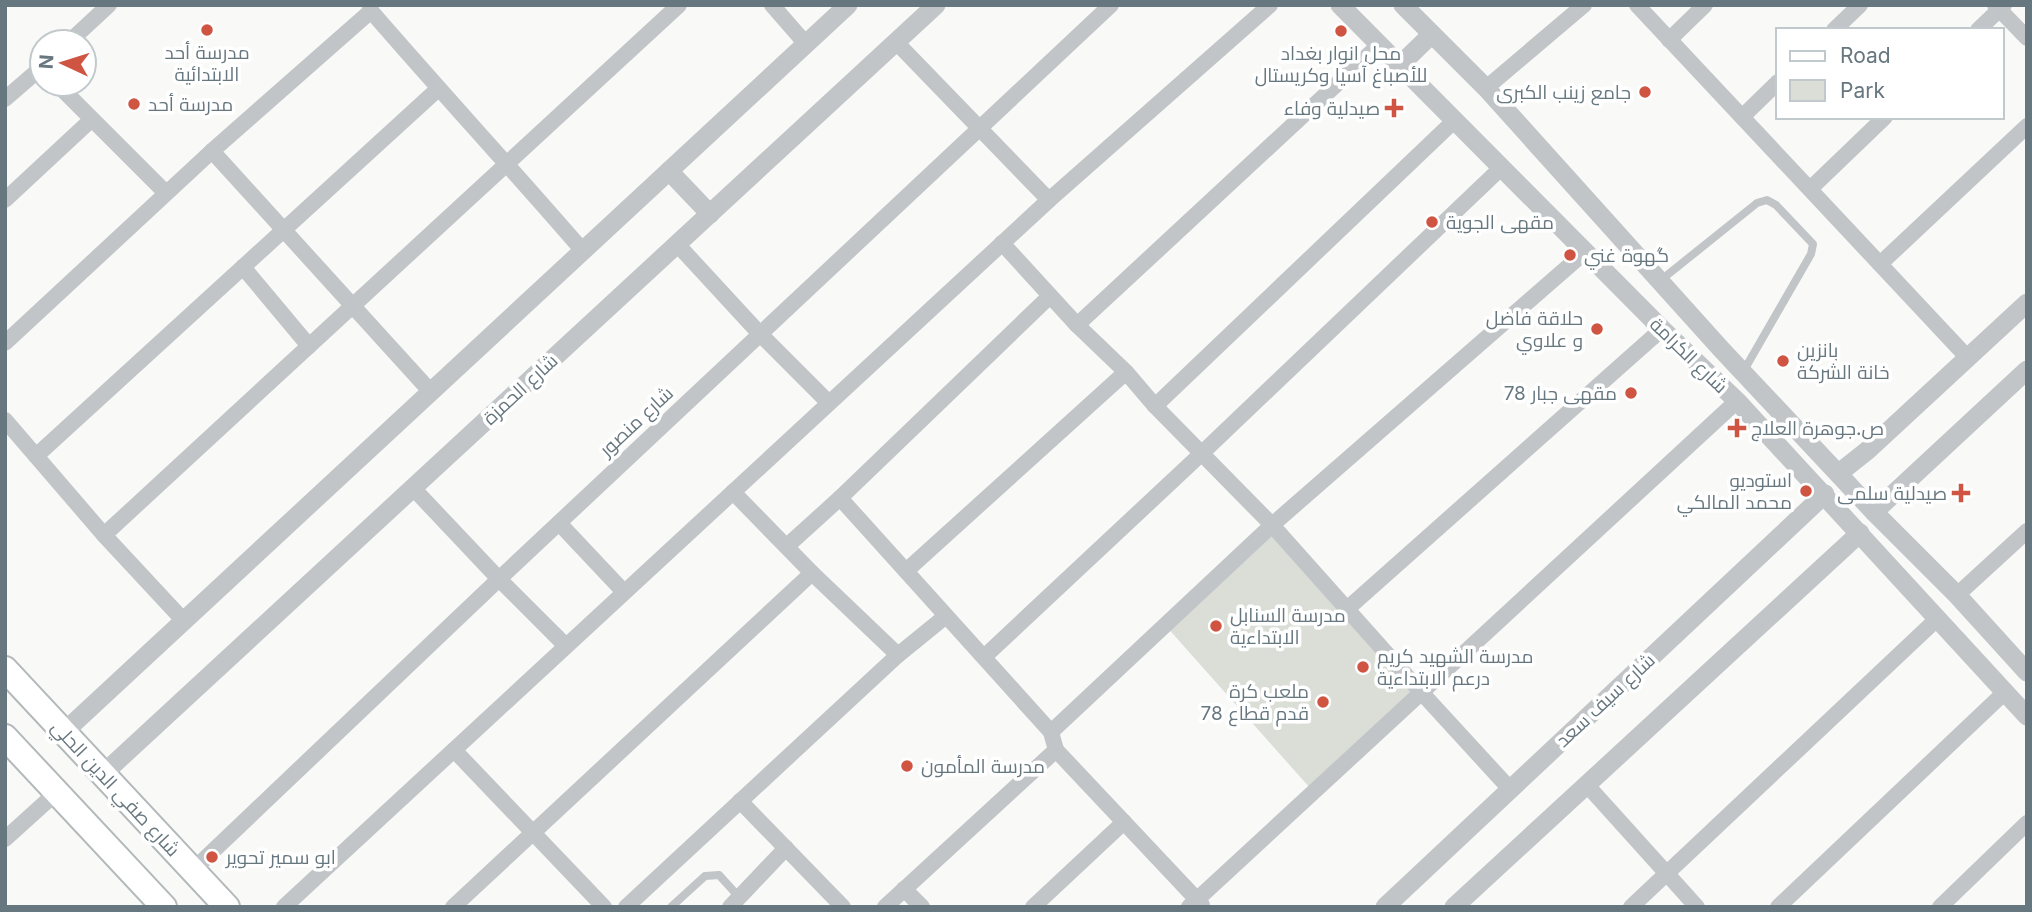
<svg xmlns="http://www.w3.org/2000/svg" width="2032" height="912" font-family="Inter,Cairo,sans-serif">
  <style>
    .green { fill: #daded7 }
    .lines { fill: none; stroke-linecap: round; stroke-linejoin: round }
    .primary-casing { stroke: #b3b8bb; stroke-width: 28 }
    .service { stroke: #c1c5c8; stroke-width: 8 }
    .minor { stroke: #c1c5c8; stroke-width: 16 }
    .tertiary { stroke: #c1c5c8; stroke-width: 19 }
    .primary { stroke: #fff; stroke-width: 24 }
    .poi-dot { fill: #cf5542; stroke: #fff; stroke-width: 2.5 }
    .labels { text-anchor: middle; stroke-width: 7; stroke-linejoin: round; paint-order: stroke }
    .poi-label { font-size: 19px; fill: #67777f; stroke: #fff; text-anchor: start }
    .street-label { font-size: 19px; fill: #67777f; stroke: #fff }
  </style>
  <rect width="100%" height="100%" fill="#f9f9f7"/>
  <!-- green -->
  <path class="green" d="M1272,525L1421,692L1310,788L1165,625Z"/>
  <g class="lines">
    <!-- primary casing -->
    <g class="primary-casing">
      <g id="primary">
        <path d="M5,669L227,907"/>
        <path d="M5,737L164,907"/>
      </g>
    </g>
    <!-- service -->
    <g class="service">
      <path d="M1661,280L1757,203L1767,200L1776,205L1813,244L1811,254L1743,372"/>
      <path d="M671,907L705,876L719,875L739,897"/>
    </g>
    <!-- minor -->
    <g class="minor">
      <path d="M370,5L371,11C441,92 513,170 583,251"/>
      <path d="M772,5L806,44"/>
      <path d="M1637,5L1968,358"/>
      <path d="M1995,5L2027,38"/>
      <path d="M1834,30L1860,5"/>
      <path d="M1978,30L2004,5"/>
      <path d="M1669,40L1705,5"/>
      <path d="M69,42L109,5"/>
      <path d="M896,42L1049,200"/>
      <path d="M57,84L166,193"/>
      <path d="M1486,88L1584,5"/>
      <path d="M5,99L42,67"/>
      <path d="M1742,117L1778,82"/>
      <path d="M212,151L431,392"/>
      <path d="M1810,189L1885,117"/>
      <path d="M5,200L91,120"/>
      <path d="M1002,243L1077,325L1126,372L1155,406L1272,525L1421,692L1510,789"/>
      <path d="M677,244L760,334L829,403"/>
      <path d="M1880,264L2027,126"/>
      <path d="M243,267L309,346"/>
      <path d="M1077,325L1379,45"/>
      <path d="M5,343L212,151L371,11"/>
      <path d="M1155,406L1454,121"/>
      <path d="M5,420L104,535L184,621"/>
      <path d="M36,456L438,89"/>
      <path d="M413,488L499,579L566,646"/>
      <path d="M733,492L812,573L898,655"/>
      <path d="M840,498L1051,732L1056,750L1202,905"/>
      <path d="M559,523L624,592"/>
      <path d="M104,535L679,5"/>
      <path d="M787,546L840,498L1050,296"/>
      <path d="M906,571L1126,372"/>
      <path d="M1957,595L2027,531"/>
      <path d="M1347,609L1662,329"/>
      <path d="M984,657L1201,454L1501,168"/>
      <path d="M1051,732L1272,525L1585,252"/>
      <path d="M454,750L604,907"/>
      <path d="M1586,784L1697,907"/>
      <path d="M740,801L843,907"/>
      <path d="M5,839L57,792"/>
      <path d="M193,870L499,579L1111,5"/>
      <path d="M904,889L922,907"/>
      <path d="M284,907L1049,200L1270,5"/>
      <path d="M453,907L812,573"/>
      <path d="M626,907L898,655L946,616"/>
      <path d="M730,907L786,848"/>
      <path d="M885,907L1056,750"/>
      <path d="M1033,907L1124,822"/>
      <path d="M1189,907L1737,401"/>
      <path d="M1631,907L1938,618"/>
      <path d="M1778,907L2005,692"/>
      <path d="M1940,907L2027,823"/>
    </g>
    <!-- tertiary -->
    <g class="tertiary">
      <path d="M1340,5L1662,329L1737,401L2027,716"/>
      <path d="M1403,5L1486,88L1721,349L1874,512L1957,595L2027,672"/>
      <path d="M1399,66L1432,34"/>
      <path d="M669,171L710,214"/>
      <path d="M1839,473L1868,450L2027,303"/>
      <path d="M1874,512L2027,370"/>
      <path d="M64,732L848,5"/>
      <path d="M103,774L936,5"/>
      <path d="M1385,907L1825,494"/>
      <path d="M1454,907L1860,533"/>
    </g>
    <!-- primary -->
    <use href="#primary" class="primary"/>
  </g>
  <!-- markers -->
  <g class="poi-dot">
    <circle cx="207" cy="30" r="7"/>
    <circle cx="1341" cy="31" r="7"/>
    <circle cx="1645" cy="92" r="7"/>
    <circle cx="134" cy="104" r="7"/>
    <path d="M1390.5 97.5h7v7h7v7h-7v7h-7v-7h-7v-7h7z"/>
    <circle cx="1432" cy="222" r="7"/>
    <circle cx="1570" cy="255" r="7"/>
    <circle cx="1597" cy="329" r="7"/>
    <circle cx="1783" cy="361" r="7"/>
    <circle cx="1631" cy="393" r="7"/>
    <path d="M1733.5 417.5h7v7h7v7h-7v7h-7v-7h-7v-7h7z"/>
    <circle cx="1806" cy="491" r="7"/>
    <path d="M1957.5 482.5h7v7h7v7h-7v7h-7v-7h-7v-7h7z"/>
    <circle cx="1216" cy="626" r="7"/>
    <circle cx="1363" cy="667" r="7"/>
    <circle cx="1323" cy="702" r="7"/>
    <circle cx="907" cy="766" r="7"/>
    <circle cx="212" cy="857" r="7"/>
  </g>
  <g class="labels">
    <!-- poi labels -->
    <g class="poi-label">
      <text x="207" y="59" text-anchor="middle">مدرسة أحد<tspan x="207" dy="22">الابتدائية</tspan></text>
      <text x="1341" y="60" text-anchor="middle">محل انوار بغداد<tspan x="1341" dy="22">للأصباغ آسيا وكريستال</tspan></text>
      <text x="1631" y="99" text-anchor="end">جامع زينب الكبرى</text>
      <text x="148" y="111">مدرسة أحد</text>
      <text x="1380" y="115" text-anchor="end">صيدلية وفاء</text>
      <text x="1446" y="229">مقهى الجوية</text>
      <text x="1584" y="262">گهوة غني</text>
      <text x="1583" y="325" text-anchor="end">حلاقة فاضل<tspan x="1583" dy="22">و علاوي</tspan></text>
      <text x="1797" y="357">بانزين<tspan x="1797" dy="22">خانة الشركة</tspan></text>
      <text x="1617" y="400" text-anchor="end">مقهى جبار 78</text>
      <text x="1751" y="435">ص.جوهرة العلاج</text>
      <text x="1792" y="487" text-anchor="end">استوديو<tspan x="1792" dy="22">محمد المالكي</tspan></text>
      <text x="1947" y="500" text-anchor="end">صيدلية سلمى</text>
      <text x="1230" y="622">مدرسة السنابل<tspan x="1230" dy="22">الابتداءية</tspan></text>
      <text x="1377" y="663">مدرسة الشهيد كريم<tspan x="1377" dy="22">درعم الابتداءية</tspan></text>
      <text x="1309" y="698" text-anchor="end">ملعب كرة<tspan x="1309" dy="22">قدم قطاع 78</tspan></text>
      <text x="921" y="773">مدرسة المأمون</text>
      <text x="226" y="864">ابو سمير تحوير</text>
    </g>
    <!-- street labels -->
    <g class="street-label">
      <text transform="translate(1689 355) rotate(44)" y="7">شارع الكرامة</text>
      <text transform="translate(520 389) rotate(-43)" y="7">شارع الحمزة</text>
      <text transform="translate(636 421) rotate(-43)" y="7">شارع منصور</text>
      <text transform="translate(1605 700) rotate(-43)" y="7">شارع سيف سعد</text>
      <text transform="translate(116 788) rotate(47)" y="7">شارع صفي الدين الحلي</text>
    </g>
  </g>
  <!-- border -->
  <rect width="2032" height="912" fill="none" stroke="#67777f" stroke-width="14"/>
  <!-- legend -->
  <rect x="1776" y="28" width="228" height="91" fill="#ffffff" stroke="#c2c9cc" stroke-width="2"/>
  <rect x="1790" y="51" width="35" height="10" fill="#ffffff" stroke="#c2c9cc" stroke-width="2"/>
  <text x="1840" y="63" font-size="21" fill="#67777f">Road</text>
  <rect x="1790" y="80" width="35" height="21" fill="#daded7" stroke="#c2c9cc" stroke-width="2"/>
  <text x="1840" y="98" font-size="21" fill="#67777f">Park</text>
  <!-- north arrow -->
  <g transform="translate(63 63) rotate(274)"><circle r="33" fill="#ffffff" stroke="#c2c9cc" stroke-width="2"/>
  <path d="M0-5L12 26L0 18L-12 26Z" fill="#cf5542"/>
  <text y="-10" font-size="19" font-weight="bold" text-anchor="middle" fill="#67777f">N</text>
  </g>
</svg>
